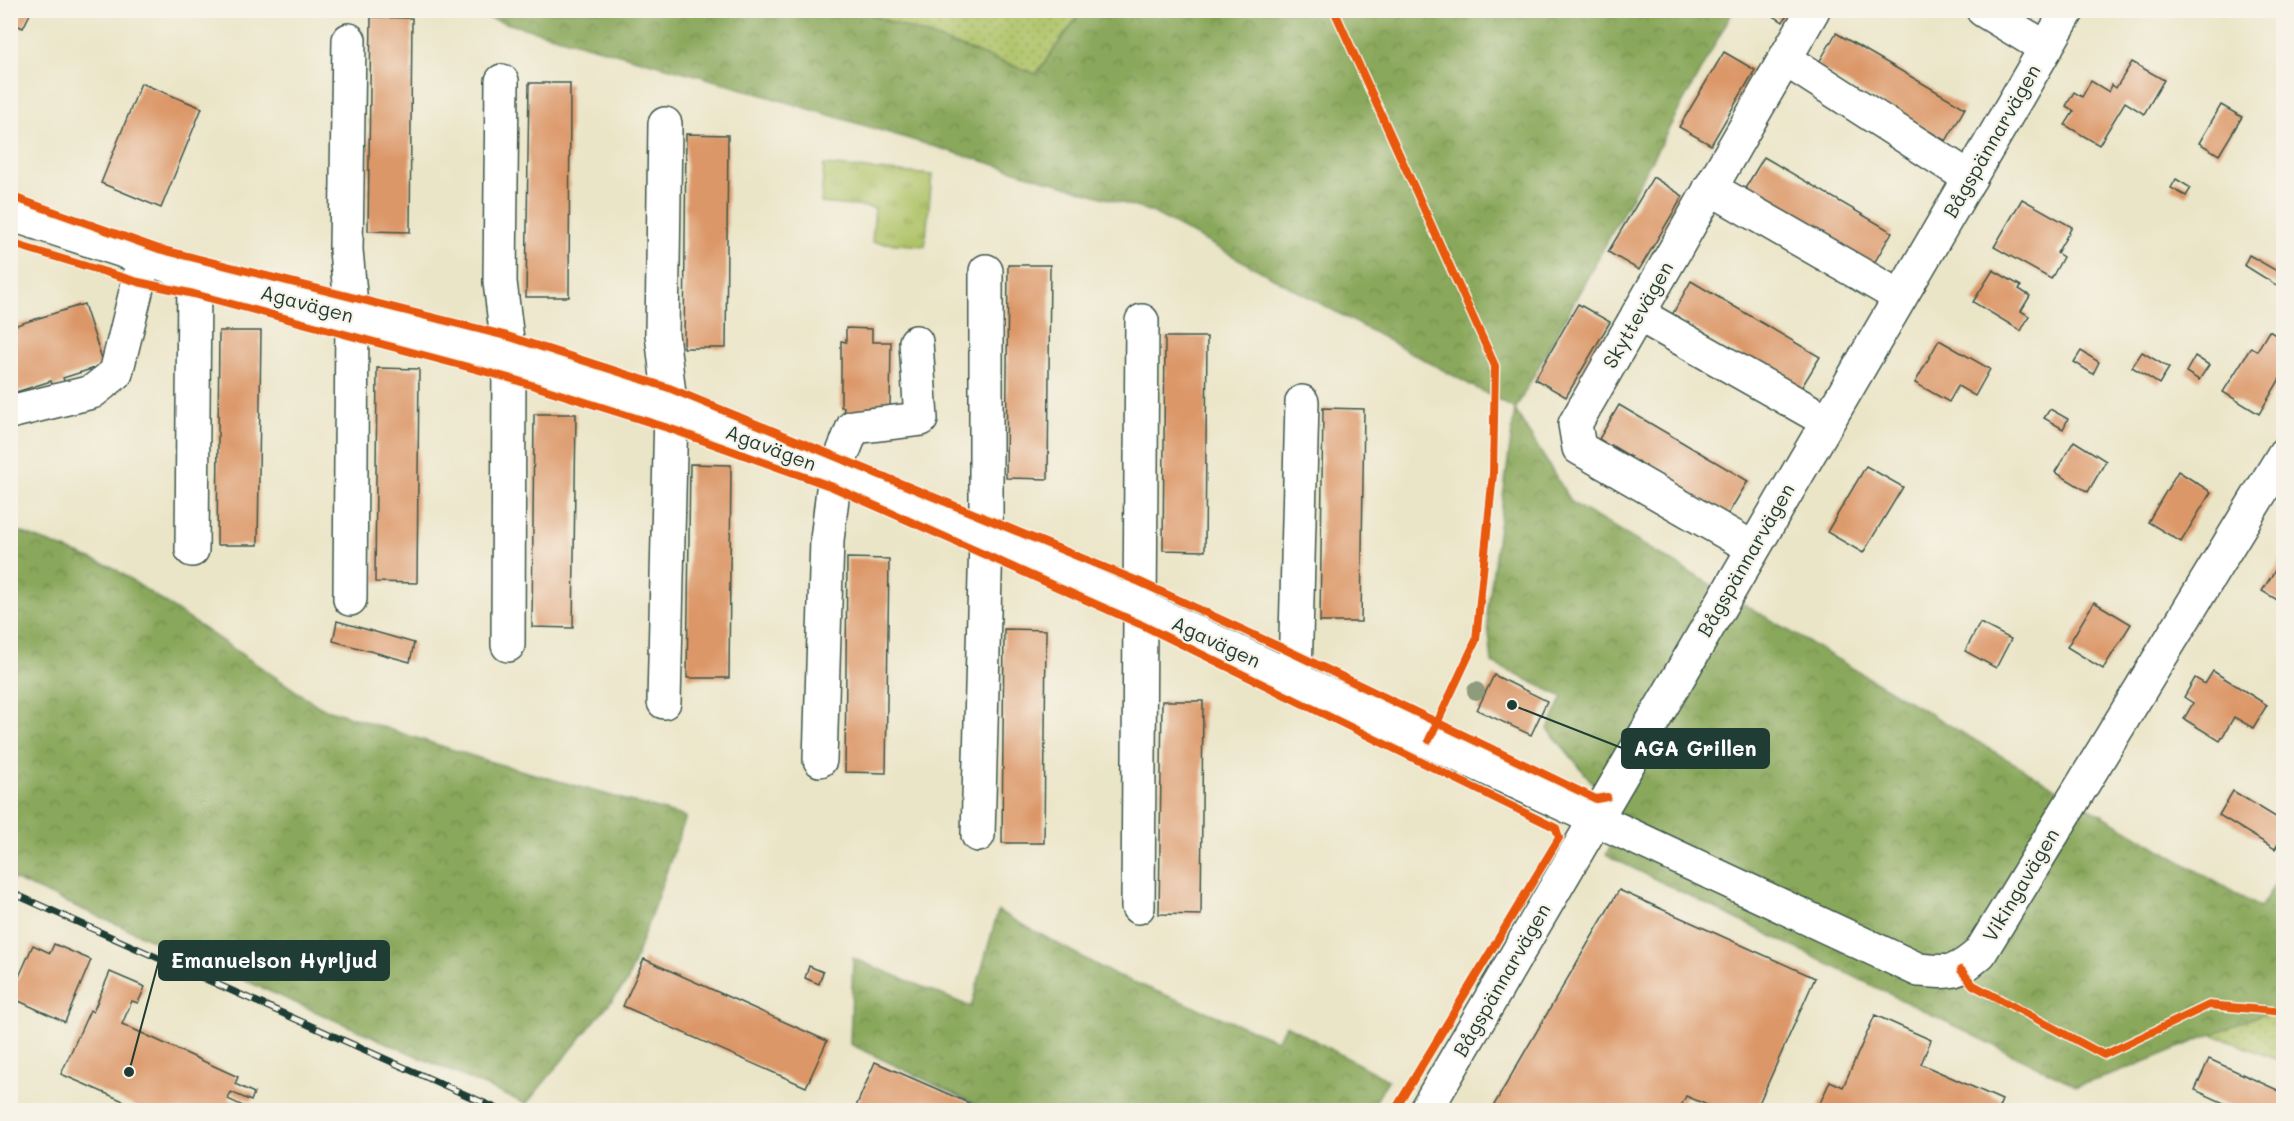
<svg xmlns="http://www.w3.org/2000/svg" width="2294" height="1121" font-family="Mali,sans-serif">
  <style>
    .grass { fill: url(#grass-dots); stroke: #66804d; stroke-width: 1.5 }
    .forest { fill: url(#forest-crowns); stroke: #547248; stroke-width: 1.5 }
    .park { fill: url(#park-tufts); stroke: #66804d; stroke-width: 1.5 }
    .building { fill: #dc9768 }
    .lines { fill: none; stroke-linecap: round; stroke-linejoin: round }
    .minor-casing { stroke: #3e564a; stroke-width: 36 }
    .minor { stroke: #fff; stroke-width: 33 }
    .rail-casing { stroke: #1f3d34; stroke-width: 7 }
    .rail { stroke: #f7f3e8; stroke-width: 4.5; stroke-dasharray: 14; stroke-linecap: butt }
    .cycleway-casing { stroke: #f7f3e8; stroke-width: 11 }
    .cycleway { stroke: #e8590c; stroke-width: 8 }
    .tree { fill: #8f9b7d }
    .labels { text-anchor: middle; stroke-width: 4.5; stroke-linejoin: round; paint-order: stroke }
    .street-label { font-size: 20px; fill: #1f3d34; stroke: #f7f3e8 }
    .leader { fill: none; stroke: #1f3d34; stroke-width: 2 }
    .callout-dot { fill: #1f3d34; stroke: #f7f3e8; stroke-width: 2 }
    .callout { fill: #1f3d34; stroke: #1f3d34; stroke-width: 2 }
    .callout-label { font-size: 21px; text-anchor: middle; font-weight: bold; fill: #fff }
  </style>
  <defs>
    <pattern id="grass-dots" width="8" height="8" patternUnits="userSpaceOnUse" patternTransform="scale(1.5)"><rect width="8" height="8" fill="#aec266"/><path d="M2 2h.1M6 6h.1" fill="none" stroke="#8d9f55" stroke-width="1.8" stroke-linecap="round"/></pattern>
    <pattern id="forest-crowns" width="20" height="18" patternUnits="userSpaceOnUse" patternTransform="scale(1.5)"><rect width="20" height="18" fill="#8aa85b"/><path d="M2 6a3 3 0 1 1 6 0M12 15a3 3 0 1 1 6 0" fill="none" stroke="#708a4c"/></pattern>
    <pattern id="park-tufts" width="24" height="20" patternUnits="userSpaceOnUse" patternTransform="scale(1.5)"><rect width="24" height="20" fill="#aec266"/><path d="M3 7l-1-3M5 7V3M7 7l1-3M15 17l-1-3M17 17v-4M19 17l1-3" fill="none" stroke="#8d9f55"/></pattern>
  </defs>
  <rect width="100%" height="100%" fill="#f7f3e8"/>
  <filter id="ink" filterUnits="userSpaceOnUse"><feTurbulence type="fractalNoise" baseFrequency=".0167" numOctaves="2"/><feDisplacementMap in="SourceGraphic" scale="12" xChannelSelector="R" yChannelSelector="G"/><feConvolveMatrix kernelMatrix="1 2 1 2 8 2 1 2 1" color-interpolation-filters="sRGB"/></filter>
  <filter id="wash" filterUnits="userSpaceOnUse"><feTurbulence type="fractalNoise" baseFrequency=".008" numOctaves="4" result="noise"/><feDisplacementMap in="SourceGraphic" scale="24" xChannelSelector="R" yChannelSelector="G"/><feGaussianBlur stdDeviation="1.35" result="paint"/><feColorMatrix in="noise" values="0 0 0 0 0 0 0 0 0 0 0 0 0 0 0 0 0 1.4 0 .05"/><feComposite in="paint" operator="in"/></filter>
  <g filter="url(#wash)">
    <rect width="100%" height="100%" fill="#ebe5c8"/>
    <!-- grass -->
    <g class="grass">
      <path d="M860,11H1082L1036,74Z"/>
      <path d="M2269,1011L2283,1012V1062L2212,1034Z"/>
    </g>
    <!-- forest -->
    <g class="forest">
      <path d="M462,11H860L1036,74L1082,11H1733L1515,410L1572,503L2260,908L2283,871V1012L2269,1011L2117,1073L2077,1086L1606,855L1625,822L1548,729L1563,697L1492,663L1487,614L1515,409L1152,212L703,77Z"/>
      <path d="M10,528L112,567L320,707L488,761L686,817L627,982L526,1104L11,878Z"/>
      <path d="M998,911L1111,973L1277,1040L1286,1025L1388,1080L1371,1110H988L850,1044L853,958L971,1007Z"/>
    </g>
    <!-- park -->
    <path class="park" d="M824,165L932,175L925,246L872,242L875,208L821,203Z"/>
    <g id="blocks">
      <!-- building -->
      <g class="building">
        <path d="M10,10H32L23,28L16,25L10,36Z"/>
        <path d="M1764,10H1790L1783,22Z"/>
        <path d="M371,17L412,18L410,232L368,231Z"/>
        <path d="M1836,33L1965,108L1946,141L1817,66Z"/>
        <path d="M1724,52L1755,70L1711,145L1679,127Z"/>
        <path d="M2132,62L2164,80L2144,114L2125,102L2099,145L2065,125L2074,111L2066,106L2074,92L2082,97L2091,81L2109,92L2112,85L2116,88Z"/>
        <path d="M141,83L202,108L161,208L101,183Z"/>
        <path d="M529,83H570L569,297H526Z"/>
        <path d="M2221,105L2242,117L2219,155L2199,143Z"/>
        <path d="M686,134L728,135L726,348H684Z"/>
        <path d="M1764,157L1892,232L1873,265L1744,190Z"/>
        <path d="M1653,177L1683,196L1639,270L1608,252Z"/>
        <path d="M2176,179L2191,188L2186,196L2171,188Z"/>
        <path d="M2022,199L2072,227L2057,253L2063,257L2051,279L1994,247Z"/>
        <path d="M2249,255L2284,275L2281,288L2244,265Z"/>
        <path d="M1008,265H1050L1048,479L1006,478Z"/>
        <path d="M1993,270L2021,286L2019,289L2030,296L2021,311L2029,316L2021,331L1973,302Z"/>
        <path d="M1691,281L1820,357L1800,390L1672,315Z"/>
        <path d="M84,304L104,365L63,378L65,383L53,387L51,381L10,394V327Z"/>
        <path d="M1578,304L1610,322L1566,397L1535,379Z"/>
        <path d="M846,328L872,329V342H891L890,407H876V415H843L844,407H841V341L846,342Z"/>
        <path d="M219,331H261L258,545H217Z"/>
        <path d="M2269,331L2284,340V372L2259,414L2223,392L2251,347L2257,351Z"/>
        <path d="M1165,337H1207L1205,551L1163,550Z"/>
        <path d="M1939,340L1990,369L1975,396L1958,386L1949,402L1915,383Z"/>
        <path d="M2081,351L2099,362L2093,374L2074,362Z"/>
        <path d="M2142,352L2169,368L2159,384L2132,367Z"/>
        <path d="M2195,356L2209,365L2199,380L2186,372Z"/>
        <path d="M377,368L419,369L417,583L375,582Z"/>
        <path d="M1619,405L1748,481L1728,514L1723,512L1720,517L1716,508L1696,496L1693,501L1686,498L1689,492L1680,487L1677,492L1670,488L1673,483L1653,471L1650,476L1643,472L1646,466L1637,461L1634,467L1627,463L1631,457L1611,445L1607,451L1601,447L1604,442L1599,439Z"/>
        <path d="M1323,408L1364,409L1361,622H1320Z"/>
        <path d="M2050,409L2068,419L2063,429L2044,418Z"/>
        <path d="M534,414H576L573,628L532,627Z"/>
        <path d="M2074,441L2106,461L2088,492L2055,472Z"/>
        <path d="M690,464L731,465L729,678H687Z"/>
        <path d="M1866,466L1903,487L1863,553L1827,532Z"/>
        <path d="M2178,471L2211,492L2181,542L2148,522Z"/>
        <path d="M2284,556V604L2262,591Z"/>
        <path d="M847,558L889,559L886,773L845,772Z"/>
        <path d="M2094,602L2131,624L2103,669L2067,647Z"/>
        <path d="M337,621L414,643L410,662L333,641Z"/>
        <path d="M1980,623L2011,639L1996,668L1965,651Z"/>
        <path d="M1004,629L1046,630L1044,843H1002Z"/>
        <path d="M2213,671L2267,705L2253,728L2234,717L2220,741L2184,719L2193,703L2184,697L2195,678L2205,684Z"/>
        <path d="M1494,675L1547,701L1531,735L1477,710Z"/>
        <path d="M1162,701H1203L1201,915L1159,914Z"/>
        <path d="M2233,791L2284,822V835L2275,849L2219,815Z"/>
        <path d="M1619,890L1815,978L1756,1110H1719L1686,1096L1679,1110H1491Z"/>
        <path d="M54,944L91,960L65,1022L10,997L33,945L50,953Z"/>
        <path d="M644,959L827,1041L806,1087L623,1006Z"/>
        <path d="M809,966L823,972L819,984L805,978Z"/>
        <path d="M110,972L145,987L138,1003L132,1001L122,1024L238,1077L235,1084L254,1093L251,1101L231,1092L228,1099L247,1108L246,1110H144L61,1074L90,1010L93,1012Z"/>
        <path d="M1875,1015L1931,1040L1921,1064L2002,1100L1998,1110H1817L1830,1081L1843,1087Z"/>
        <path d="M2209,1059L2284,1093V1110H2239L2195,1090Z"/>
        <path d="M875,1062L985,1110H859L855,1109Z"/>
      </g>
    </g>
  </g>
  <g filter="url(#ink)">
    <use href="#blocks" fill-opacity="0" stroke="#3e564a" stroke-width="1.5"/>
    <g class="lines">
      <!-- minor casing -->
      <g class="minor-casing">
        <g id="minor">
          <path d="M1983,10L2046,48"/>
          <path d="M349,40L346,250L352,316L350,599"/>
          <path d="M1785,59L1970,178"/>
          <path d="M502,81L500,282L509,356L508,645"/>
          <path d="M1710,188L1900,297"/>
          <path d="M10,214L194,274L509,356L584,380L801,459L1141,607L1919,970C1951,973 1956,974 1980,953L2284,454"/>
          <path d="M1638,314L1827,421"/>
          <path d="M10,412L92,392L116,373L144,259"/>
          <path d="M1753,548L1579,448L1575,424L1813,10"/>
          <path d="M192,550L194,274"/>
          <path d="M1295,677L1302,402"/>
          <path d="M664,702L671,411L662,334L665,124"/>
          <path d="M820,760L827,540L835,473L853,427L921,419L916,342"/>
          <path d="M978,835L986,539V271"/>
          <path d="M1138,907L1142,321"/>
          <path d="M1426,1110L2068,10"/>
        </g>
      </g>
      <!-- minor -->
      <use href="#minor" class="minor"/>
      <!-- rail casing -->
      <g class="rail-casing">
        <path id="rail" d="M10,892L500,1110"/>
      </g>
      <!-- rail -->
      <use href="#rail" class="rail"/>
      <!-- cycleway casing -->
      <g class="cycleway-casing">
        <g id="cycleway">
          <path d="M1334,10L1495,366L1493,474L1476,640L1429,740"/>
          <path d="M10,196L159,249L507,336L669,388L1140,582L1295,654L1596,799L1607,797"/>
          <path d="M10,243L138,282L194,294L509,378L671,429L833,487L1140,624L1556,828L1559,838L1553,848L1395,1110"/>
          <path d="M1961,970L1973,985L2104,1055L2209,1005L2284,1012"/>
        </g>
      </g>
      <!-- cycleway -->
      <use href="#cycleway" class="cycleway"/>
    </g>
    <!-- trees -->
    <circle class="tree" cx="1476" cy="691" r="9"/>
  </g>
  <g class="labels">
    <!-- street labels -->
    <g class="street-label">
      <text transform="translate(1992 141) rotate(-60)" y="7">Bågspännarvägen</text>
      <text transform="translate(307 304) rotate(15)" y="7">Agavägen</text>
      <text transform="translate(1638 315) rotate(-60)" y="7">Skyttevägen</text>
      <text transform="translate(771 448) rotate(21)" y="7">Agavägen</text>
      <text transform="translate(1746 560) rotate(-60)" y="7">Bågspännarvägen</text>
      <text transform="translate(1216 642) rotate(25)" y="7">Agavägen</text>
      <text transform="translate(2021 885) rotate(-59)" y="7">Vikingavägen</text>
      <text transform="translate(1502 980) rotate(-60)" y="7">Bågspännarvägen</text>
    </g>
  </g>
  <!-- callouts -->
  <path class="leader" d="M1512 705L1622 748M129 1072L159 960"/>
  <g class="callout-dot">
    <circle cx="1512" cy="705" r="6"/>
    <circle cx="129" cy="1072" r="6"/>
  </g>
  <g class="callout">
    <rect x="1622" y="729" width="147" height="39" rx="6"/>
    <rect x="159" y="941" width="230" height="39" rx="6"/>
  </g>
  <g class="callout-label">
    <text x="1695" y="756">AGA Grillen</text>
    <text x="274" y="968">Emanuelson Hyrljud</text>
  </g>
  <!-- margin -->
  <rect width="2294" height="1121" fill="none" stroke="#f7f3e8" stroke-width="36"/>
</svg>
